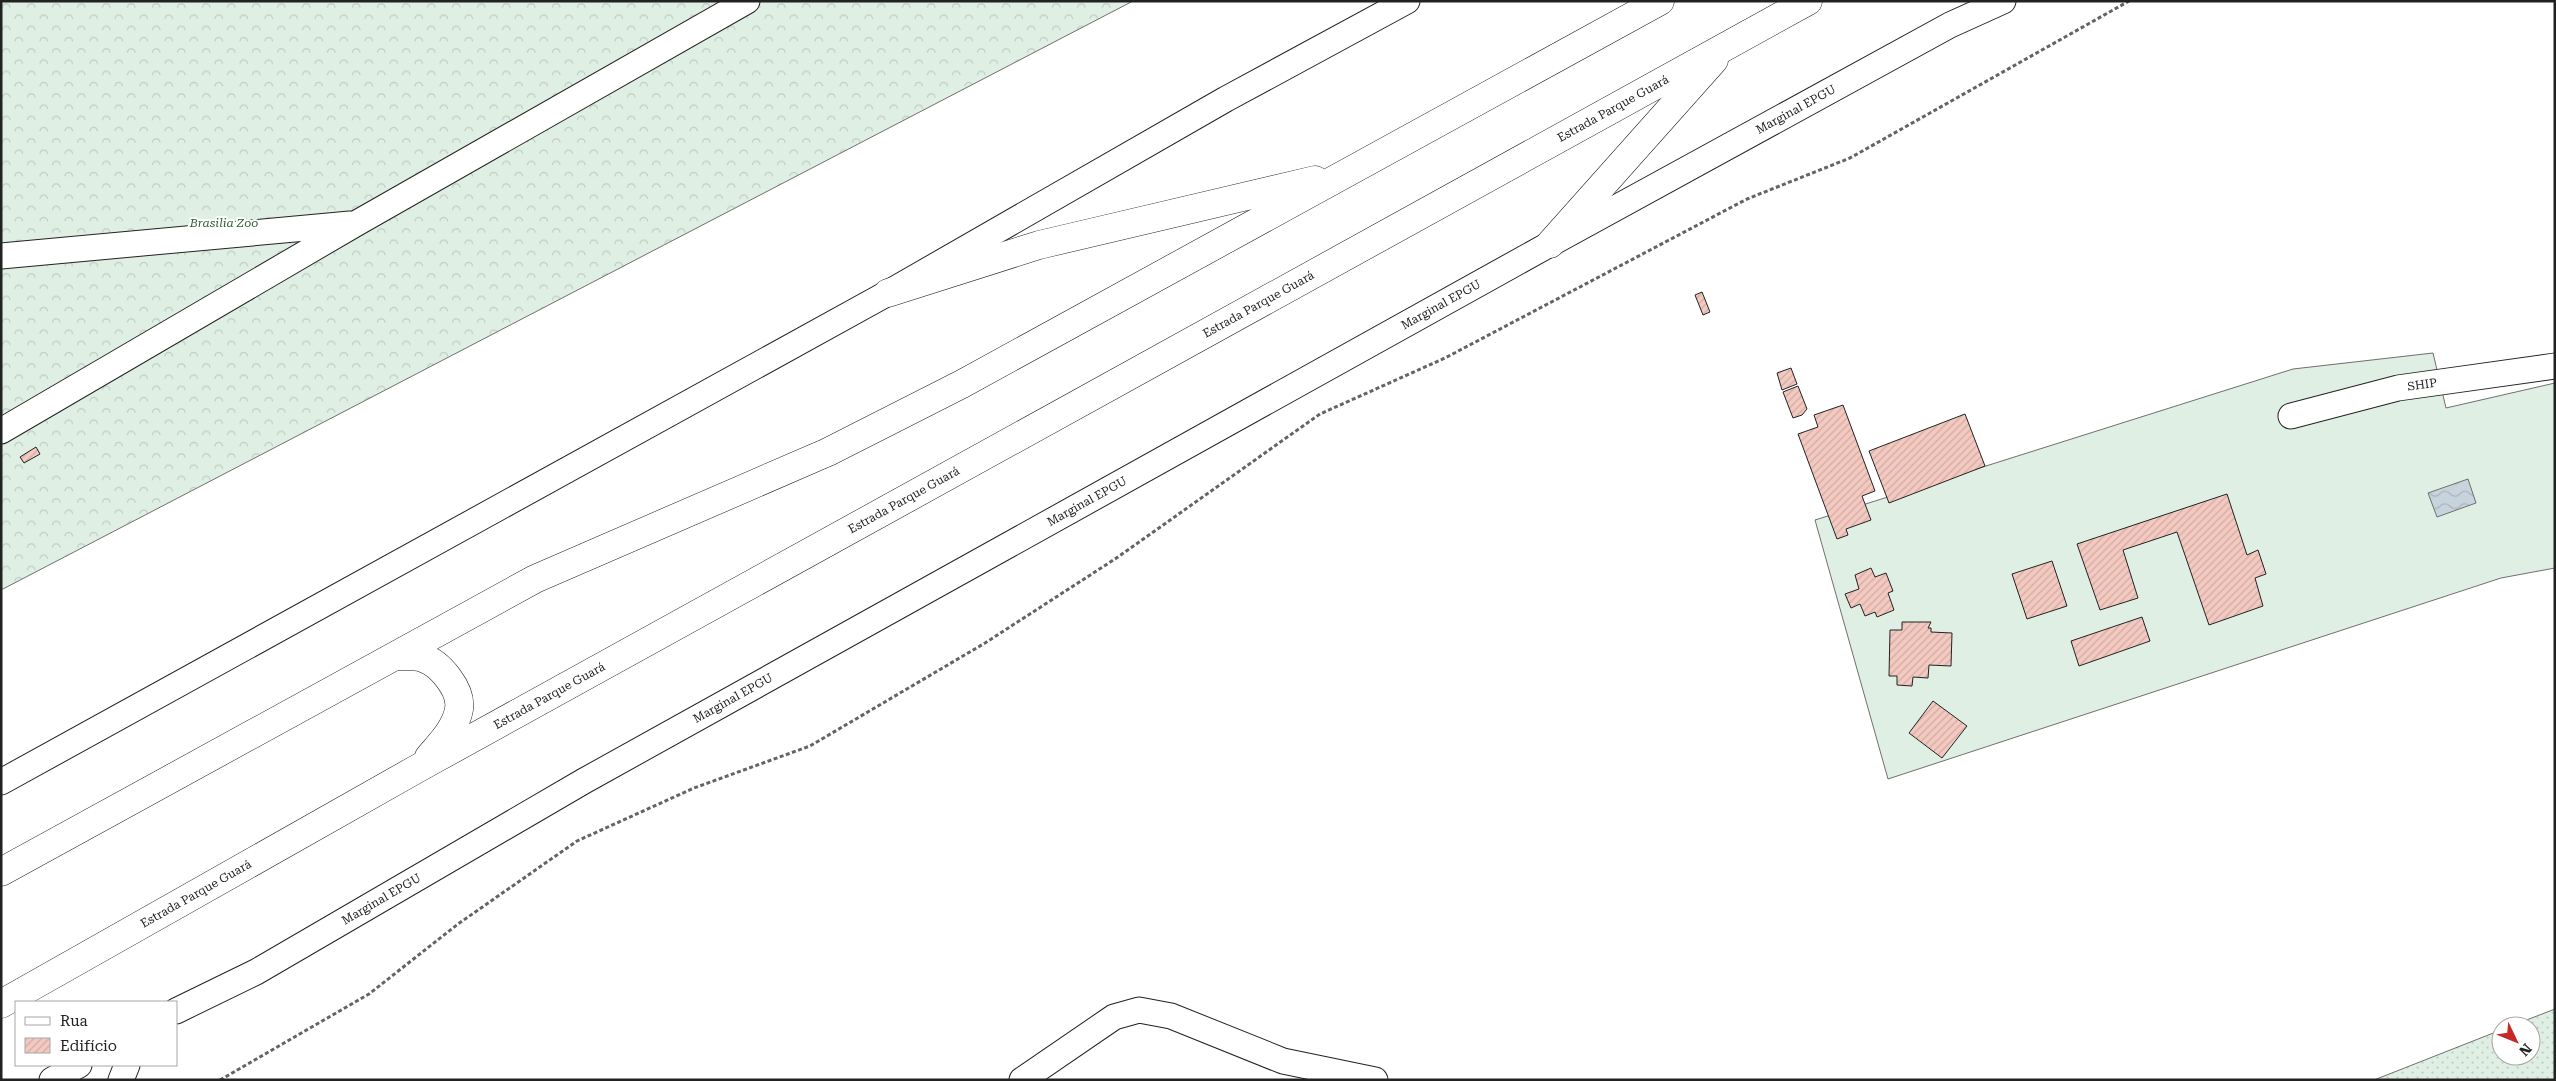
<svg xmlns="http://www.w3.org/2000/svg" width="2556" height="1081" font-family="'Roboto Serif',serif">
  <style>
    .grass { fill: url(#grass-dots); stroke: #6f6f6f }
    .forest { fill: url(#forest-crowns); stroke: #6f6f6f }
    .pitch { fill: #e0efe3; stroke: #6f6f6f }
    .water { fill: url(#water-waves); stroke: #6f6f6f }
    .building { fill: url(#building-hatch); stroke: #222 }
    .lines { fill: none; stroke-linecap: round; stroke-linejoin: round }
    .minor-casing { stroke: #222; stroke-width: 27 }
    .highway-casing { stroke: #222; stroke-width: 29 }
    .path { stroke: #646464; stroke-width: 3; stroke-dasharray: 4 2.5; stroke-linecap: butt }
    .minor { stroke: #fff; stroke-width: 25 }
    .highway { stroke: #fff; stroke-width: 28 }
    .labels { text-anchor: middle; stroke-width: 4; stroke-linejoin: round; paint-order: stroke }
    .street-label { font-size: 12px; fill: #222; stroke: #fff }
    .park-label { font-size: 12px; font-style: italic; fill: #2f5e38; stroke: #fff }
  </style>
  <defs>
    <pattern id="grass-dots" width="8" height="8" patternUnits="userSpaceOnUse" patternTransform="scale(1.25)"><rect width="8" height="8" fill="#e0efe3"/><path d="M2 2h.1M6 6h.1" fill="none" stroke="#c0cdc2" stroke-width="1.8" stroke-linecap="round"/></pattern>
    <pattern id="forest-crowns" width="20" height="18" patternUnits="userSpaceOnUse" patternTransform="scale(1.25)"><rect width="20" height="18" fill="#e0efe3"/><path d="M2 6a3 3 0 1 1 6 0M12 15a3 3 0 1 1 6 0" fill="none" stroke="#c0cdc2"/></pattern>
    <pattern id="water-waves" width="16" height="10" patternUnits="userSpaceOnUse" patternTransform="scale(1.25)"><rect width="16" height="10" fill="#c7d3dd"/><path d="M0 5q4-4 8 0t8 0" fill="none" stroke="#abb5bd"/></pattern>
    <pattern id="building-hatch" width="6" height="6" patternUnits="userSpaceOnUse" patternTransform="scale(1.25)"><rect width="6" height="6" fill="#f3c9c0"/><path d="M-1 1l2-2M0 6l6-6M5 7l2-2" fill="none" stroke="#d0aca5"/></pattern>
  </defs>
  <rect width="100%" height="100%" fill="#fff"/>
  <!-- grass -->
  <path class="grass" d="M2555,1009V1080H2374L2501,1030V1056H2531V1026H2511Z"/>
  <!-- forest -->
  <path class="forest" d="M1,1H1133L1,590Z"/>
  <!-- pitch -->
  <path class="pitch" d="M2433,353L2446,408L2555,383V568L2501,578L1888,779L1815,520L2293,369Z"/>
  <!-- water -->
  <path class="water" d="M2468,479L2476,503L2437,517L2428,493Z"/>
  <!-- building -->
  <g class="building">
    <path d="M1702,292L1710,312L1703,315L1695,295Z"/>
    <path d="M1791,368L1797,384L1782,390L1777,373Z"/>
    <path d="M1798,386L1807,409L1802,415L1793,418L1783,392Z"/>
    <path d="M1843,405L1875,491L1862,496L1871,520L1846,529L1848,535L1837,539L1798,434L1818,427L1814,415Z"/>
    <path d="M1965,414L1985,466L1889,503L1869,451Z"/>
    <path d="M36,447L40,454L24,463L20,457Z"/>
    <path d="M2227,494L2247,555L2258,550L2266,574L2255,578L2263,606L2209,625L2177,532L2123,550L2138,598L2100,610L2077,544Z"/>
    <path d="M2052,561L2067,606L2027,619L2012,574Z"/>
    <path d="M1871,568L1875,577L1886,573L1893,591L1888,593L1894,610L1877,617L1875,612L1865,616L1860,604L1851,608L1845,594L1859,589L1855,575Z"/>
    <path d="M2142,617L2150,641L2079,666L2071,641Z"/>
    <path d="M1902,622H1931L1928,628H1931V632L1952,633L1951,666L1929,665L1928,678L1913,677L1912,686L1897,685V676H1889L1890,630H1902Z"/>
    <path d="M1933,701L1967,726L1942,758L1909,733Z"/>
  </g>
  <g class="lines">
    <!-- minor casing -->
    <g class="minor-casing">
      <g id="minor">
        <path d="M1,256L350,224"/>
        <path id="s1" d="M2291,416L2398,388L2555,366"/>
        <path d="M1,431L357,223L747,1"/>
        <path d="M1,782L888,293L1226,99L1407,1"/>
        <path id="s2" d="M176,1011L256,972L584,781L1550,244L1950,25L2003,1"/>
        <path d="M52,1080L79,1065"/>
        <path d="M121,1080L127,1065"/>
        <path d="M1022,1080L1114,1017L1139,1010L1171,1016L1283,1061L1375,1080"/>
      </g>
    </g>
    <!-- highway casing -->
    <g class="highway-casing">
      <g id="highway">
        <path d="M1550,244L1714,60"/>
        <path d="M888,293L1039,245L1315,180"/>
        <path d="M396,656C404,657 415,655 423,658C440,663 462,690 459,709C456,728 441,743 429,757"/>
        <path d="M1,872L535,579L828,452L962,384L1660,1"/>
        <path id="s3" d="M1,1004L422,766L1808,1"/>
      </g>
    </g>
    <!-- path -->
    <path class="path" d="M220,1080L369,994L458,924L577,841L694,788L810,746L985,643L1115,559L1320,414L1445,358L1747,199L1850,158L2129,1"/>
    <!-- minor -->
    <use href="#minor" class="minor"/>
    <!-- highway -->
    <use href="#highway" class="highway"/>
  </g>
  <g class="labels">
    <!-- street labels -->
    <g class="street-label">
      <text dy="4" stroke="none"><textPath href="#s3" startOffset="1844">Estrada Parque Guará</textPath></text>
      <text dy="4" stroke="none"><textPath href="#s2" startOffset="1854">Marginal EPGU</textPath></text>
      <text dy="4" stroke="none"><textPath href="#s3" startOffset="1439">Estrada Parque Guará</textPath></text>
      <text dy="4" stroke="none"><textPath href="#s2" startOffset="1449">Marginal EPGU</textPath></text>
      <text dy="4" stroke="none"><textPath href="#s1" startOffset="135">SHIP</textPath></text>
      <text dy="4" stroke="none"><textPath href="#s3" startOffset="1034">Estrada Parque Guará</textPath></text>
      <text dy="4" stroke="none"><textPath href="#s2" startOffset="1044">Marginal EPGU</textPath></text>
      <text dy="4" stroke="none"><textPath href="#s3" startOffset="629">Estrada Parque Guará</textPath></text>
      <text dy="4" stroke="none"><textPath href="#s2" startOffset="639">Marginal EPGU</textPath></text>
      <text dy="4" stroke="none"><textPath href="#s3" startOffset="224">Estrada Parque Guará</textPath></text>
      <text dy="4" stroke="none"><textPath href="#s2" startOffset="234">Marginal EPGU</textPath></text>
    </g>
    <!-- park labels -->
    <g class="park-label">
      <text x="224" y="227">Brasilia Zoo</text>
    </g>
  </g>
  <!-- border -->
  <rect width="2556" height="1081" fill="none" stroke="#222222" stroke-width="5"/>
  <!-- legend -->
  <rect x="15" y="1001" width="162" height="65" fill="#ffffff" stroke="#a7a7a7"/>
  <rect x="25" y="1017" width="25" height="8" fill="#ffffff" stroke="#a7a7a7"/>
  <text x="60" y="1026" font-size="15" fill="#222222">Rua</text>
  <rect x="25" y="1038" width="25" height="15" fill="url(#building-hatch)" stroke="#a7a7a7"/>
  <text x="60" y="1051" font-size="15" fill="#222222">Edifício</text>
  <!-- north arrow -->
  <g transform="translate(2516 1041) rotate(133)"><circle r="24" fill="#ffffff" stroke="#a7a7a7"/>
  <path d="M0-4L9 19L0 12L-9 19Z" fill="#c62828"/>
  <text y="-8" font-size="14" font-weight="bold" text-anchor="middle" fill="#222222">N</text>
  </g>
</svg>
